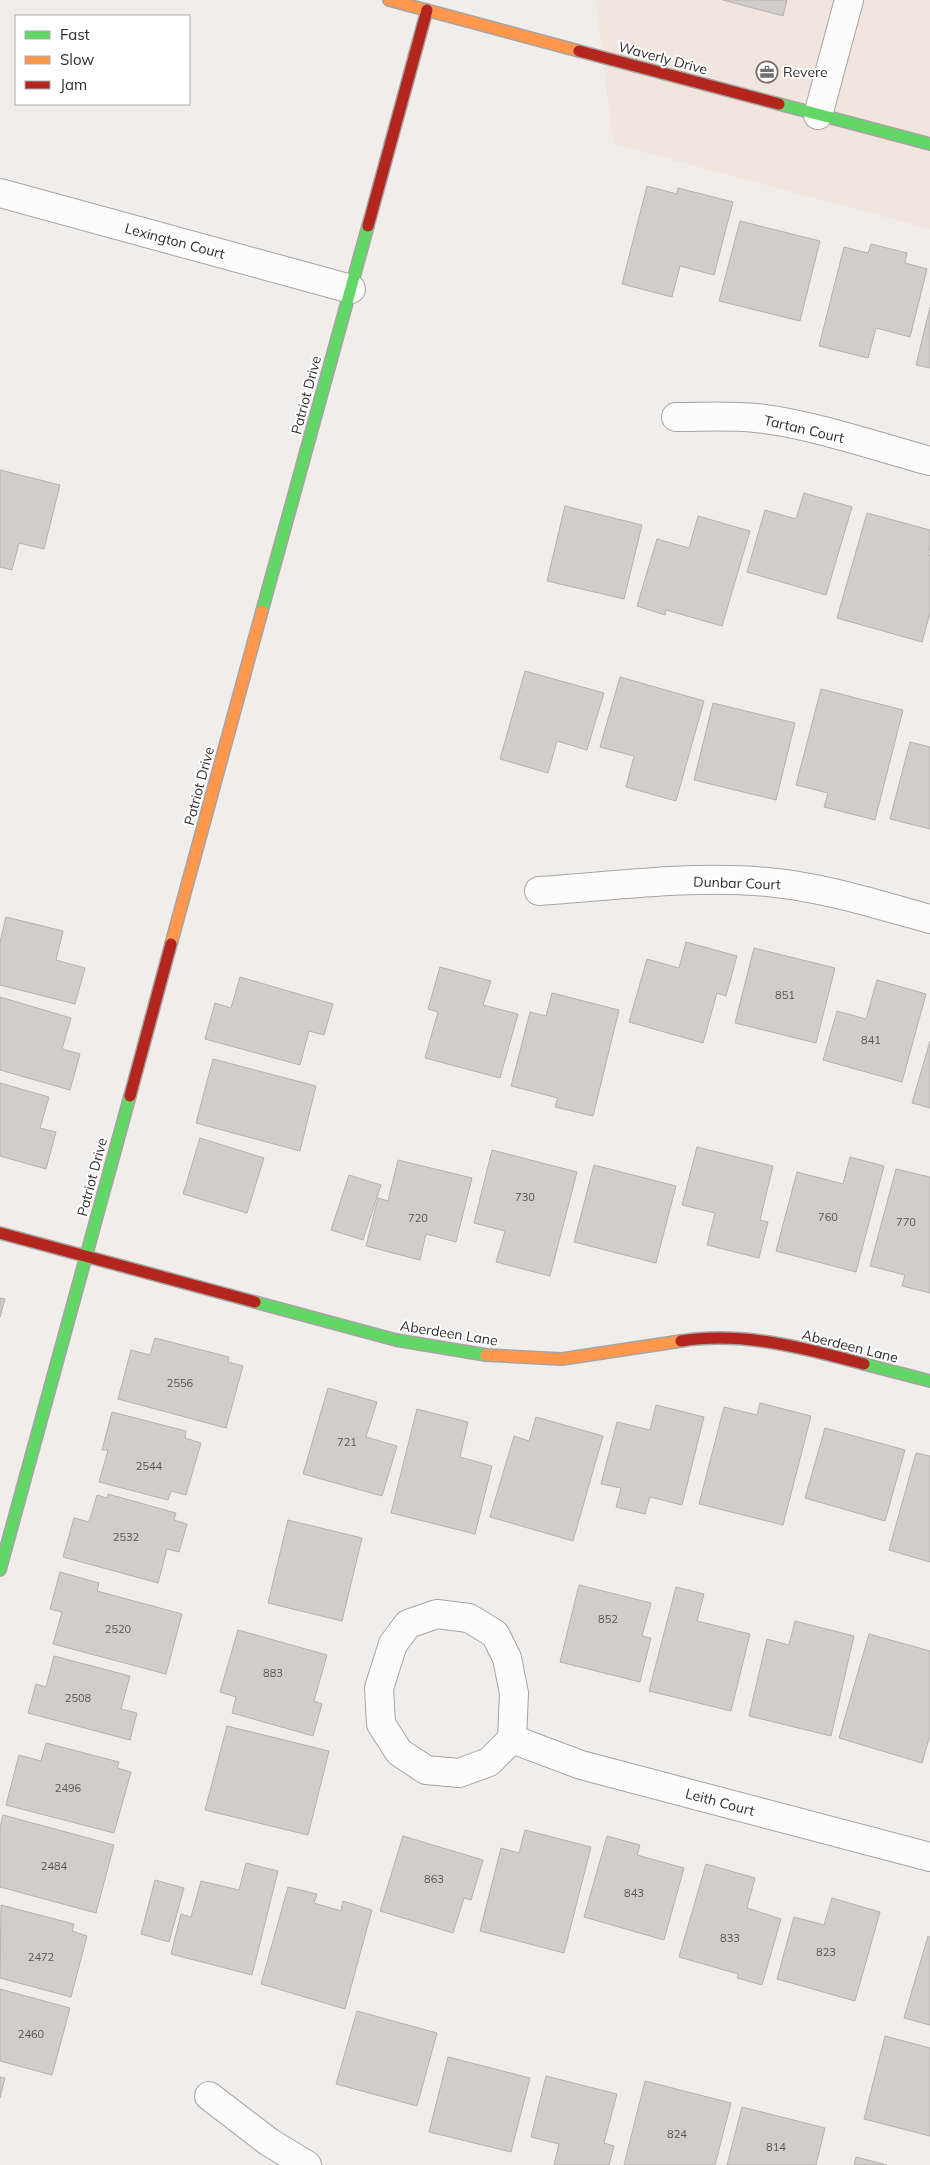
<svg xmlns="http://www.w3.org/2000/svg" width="930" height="2165" font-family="Mulish,sans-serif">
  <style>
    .commercial { fill: #f2e5dd }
    .building { fill: #d0cdcc; stroke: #b4b1af }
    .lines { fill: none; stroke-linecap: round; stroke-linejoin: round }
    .street-casing { stroke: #a6a4a2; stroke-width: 30 }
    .fast-casing { stroke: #a6a4a2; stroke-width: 14 }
    .slow-casing { stroke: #a6a4a2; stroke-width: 14 }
    .jam-casing { stroke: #a6a4a2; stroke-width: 14 }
    .street { stroke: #fdfcfc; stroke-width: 28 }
    .fast { stroke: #63d668; stroke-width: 11 }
    .slow { stroke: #ff974d; stroke-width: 11 }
    .jam { stroke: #b3261e; stroke-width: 11 }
    .labels { text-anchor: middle; stroke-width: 4; stroke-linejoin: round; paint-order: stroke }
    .number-label { font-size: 11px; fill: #585554 }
    .street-label { font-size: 14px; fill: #302d2c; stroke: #fff }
    .poi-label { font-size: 14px; fill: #302d2c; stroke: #fff; text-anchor: start }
  </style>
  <rect width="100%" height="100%" fill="#f0edeb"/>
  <!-- commercial -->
  <path class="commercial" d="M596,0H930V229L613,144Z"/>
  <!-- building -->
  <g class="building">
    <path d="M723,0H787L783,16Z"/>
    <path d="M647,186L677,194L678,188L733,202L714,275L680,266L672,297L622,284Z"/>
    <path d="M740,221L820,241L800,321L719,301Z"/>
    <path d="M871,244L907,253L905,263L927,269L910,337L876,328L868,358L819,346L844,247L868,253Z"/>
    <path d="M930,307V368L916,365Z"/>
    <path d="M0,470L60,485L44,549L19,543L12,570L0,567Z"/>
    <path d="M804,493L852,507L826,595L747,572L765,510L796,519Z"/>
    <path d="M565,506L642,525L624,599L547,581Z"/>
    <path d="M867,513L930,530V547L928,555H930V613L922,642L837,618Z"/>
    <path d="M698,516L750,531L722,626L666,610L665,615L637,606L657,539L689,548Z"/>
    <path d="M525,671L604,693L587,750L557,741L548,773L500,759Z"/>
    <path d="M620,677L704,701L676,801L626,787L634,756L600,747Z"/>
    <path d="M821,689L903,710L875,820L824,807L828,793L796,785Z"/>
    <path d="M713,703L795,723L776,800L694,780Z"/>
    <path d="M910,742L930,747V829L890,819Z"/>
    <path d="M6,917L63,931L56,960L85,968L75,1004L0,985V942Z"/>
    <path d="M686,942L737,956L726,996L717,993L703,1043L629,1022L647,959L679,968Z"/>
    <path d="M754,948L835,968L816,1043L735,1023Z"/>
    <path d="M440,967L491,981L483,1005L518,1014L500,1078L425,1058L438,1012L428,1009Z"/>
    <path d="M240,977L333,1004L324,1035L309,1031L300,1065L205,1039L215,1003L231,1008Z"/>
    <path d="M877,980L926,994L902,1082L823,1060L837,1011L866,1019Z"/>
    <path d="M552,993L619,1010L593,1116L555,1107L558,1098L511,1086L530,1012L546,1016Z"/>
    <path d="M0,997L71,1018L62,1049L80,1054L70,1090L0,1070Z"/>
    <path d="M930,1041V1108L912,1103Z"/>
    <path d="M213,1059L316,1086L300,1151L196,1123Z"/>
    <path d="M0,1083L49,1097L40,1128L56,1132L46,1169L0,1156Z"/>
    <path d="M200,1138L264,1158L247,1213L183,1194Z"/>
    <path d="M697,1147L773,1166L760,1220L768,1222L759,1258L707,1245L715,1213L682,1205Z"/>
    <path d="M492,1150L577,1172L550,1276L496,1262L505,1231L474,1223Z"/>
    <path d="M850,1157L884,1166L856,1272L776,1251L797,1172L843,1184Z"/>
    <path d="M398,1160L472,1178L456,1242L426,1234L420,1260L366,1246L378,1198L388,1201Z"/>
    <path d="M594,1165L676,1186L656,1263L574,1242Z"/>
    <path d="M896,1169L930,1177V1293L902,1286L905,1275L870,1266Z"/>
    <path d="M349,1175L381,1185L363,1240L331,1230Z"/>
    <path d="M0,1298L5,1299L0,1317Z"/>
    <path d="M155,1338L229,1357L228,1362L243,1366L226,1428L118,1399L131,1350L150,1355Z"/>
    <path d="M328,1388L377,1402L366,1437L397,1446L382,1496L303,1474Z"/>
    <path d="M760,1403L811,1416L783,1525L699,1504L724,1407L757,1415Z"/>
    <path d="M656,1405L704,1417L682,1505L650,1497L645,1514L616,1507L621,1488L601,1484L617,1422L650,1430Z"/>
    <path d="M417,1409L468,1422L460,1457L492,1466L475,1534L391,1513Z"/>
    <path d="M112,1412L186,1431L185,1438L201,1443L186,1495L171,1491L168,1500L99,1482L108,1450H102Z"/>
    <path d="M536,1417L603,1436L573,1541L490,1517L514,1436L529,1441Z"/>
    <path d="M825,1428L905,1450L885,1521L805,1498Z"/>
    <path d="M916,1453L930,1456V1562L889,1550Z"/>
    <path d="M108,1494L176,1513L174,1520L187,1524L179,1552L167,1549L158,1583L63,1557L74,1518L89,1522L97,1495L107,1498Z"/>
    <path d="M288,1520L362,1538L342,1621L268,1603Z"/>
    <path d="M60,1572L99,1583L97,1591L182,1614L166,1674L53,1644L62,1612L50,1609Z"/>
    <path d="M579,1585L651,1603L642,1636L651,1638L640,1682L560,1662Z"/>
    <path d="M676,1587L704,1594L697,1621L750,1634L731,1711L649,1691Z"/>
    <path d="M795,1621L854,1636L831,1736L749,1716L767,1639L789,1645Z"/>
    <path d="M238,1630L327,1655L314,1701L322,1704L313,1736L232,1713L236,1697L220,1692Z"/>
    <path d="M869,1634L930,1651V1735L922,1763L839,1738Z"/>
    <path d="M54,1656L130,1676L121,1709L137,1713L130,1740L28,1713L36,1684L46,1687Z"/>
    <path d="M227,1726L329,1751L308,1835L205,1810Z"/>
    <path d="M46,1743L119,1762L117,1768L131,1772L114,1833L6,1805L19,1755L41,1761Z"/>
    <path d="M3,1815L114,1845L96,1913L0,1887V1827Z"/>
    <path d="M525,1830L591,1847L564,1953L480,1931L501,1848L519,1853Z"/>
    <path d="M403,1836L483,1860L471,1900L464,1898L453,1933L380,1911Z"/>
    <path d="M607,1836L640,1845L637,1855L684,1868L664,1940L584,1917Z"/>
    <path d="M246,1863L278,1871L252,1975L171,1954L181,1914L191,1917L201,1881L239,1890Z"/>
    <path d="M706,1864L755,1878L747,1908L781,1919L762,1985L737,1978L738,1974L679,1957Z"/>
    <path d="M155,1880L184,1888L169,1942L141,1934Z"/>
    <path d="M288,1887L317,1894L314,1903L341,1911L343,1901L372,1910L345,2009L261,1984Z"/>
    <path d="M832,1898L880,1912L855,2001L777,1979L794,1917L824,1925Z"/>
    <path d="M1,1905L74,1924L72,1931L87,1936L71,1997L0,1978Z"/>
    <path d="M928,1936L930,1937V2025L904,2018Z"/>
    <path d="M0,1989L70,2008L52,2075L0,2061Z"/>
    <path d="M357,2011L437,2033L417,2106L336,2084Z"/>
    <path d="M885,2036L930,2048V2136L864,2119Z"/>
    <path d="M448,2057L530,2078L511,2152L429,2132Z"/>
    <path d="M546,2076L617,2094L604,2143L614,2146L609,2165H554L559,2144L531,2137Z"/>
    <path d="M0,2077L5,2078L0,2098Z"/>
    <path d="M645,2081L731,2103L715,2165H624Z"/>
    <path d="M742,2107L825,2128L816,2165H727Z"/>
    <path d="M856,2157L887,2165H854Z"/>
  </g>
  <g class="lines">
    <!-- street casing -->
    <g class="street-casing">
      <g id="street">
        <path d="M818,115L849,0"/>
        <path d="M0,193L351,289"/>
        <path d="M676,417C702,417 729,415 756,418C811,424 875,446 930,461"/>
        <path d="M539,891C614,886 692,875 767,882C823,887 876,904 930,919"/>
        <path d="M437,1614L469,1618L495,1634L507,1658L514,1693L512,1739L489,1762L459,1773L426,1770L399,1752L381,1724L379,1688L393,1644L408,1624Z"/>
        <path d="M512,1739L581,1765L930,1857"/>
        <path d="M209,2096L269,2142L307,2165"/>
      </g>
    </g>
    <!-- fast casing -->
    <g class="fast-casing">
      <g id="fast">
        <path d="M779,104L930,144"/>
        <path d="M262,611L368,226"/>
        <path d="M255,1302L396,1340L486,1355"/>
        <path d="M864,1364L930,1381"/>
        <path d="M0,1570L130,1096"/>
      </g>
    </g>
    <!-- slow casing -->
    <g class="slow-casing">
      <g id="slow">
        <path d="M389,0L579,51"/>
        <path d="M171,944L262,611"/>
        <path d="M486,1355L562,1359L681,1341"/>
      </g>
    </g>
    <!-- jam casing -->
    <g class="jam-casing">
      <g id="jam">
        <path d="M579,51L779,104"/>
        <path d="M368,226L427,10"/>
        <path d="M130,1096L171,944"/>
        <path d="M0,1233L255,1302"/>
        <path d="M681,1341C742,1331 805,1348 864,1364"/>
      </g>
    </g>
    <!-- street -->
    <use href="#street" class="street"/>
    <!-- fast -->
    <use href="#fast" class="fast"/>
    <!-- slow -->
    <use href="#slow" class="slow"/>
    <!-- jam -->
    <use href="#jam" class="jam"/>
  </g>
  <!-- icons -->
  <defs>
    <g id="office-ring" transform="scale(1.125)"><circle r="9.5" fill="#fff" stroke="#73706f" stroke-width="1.5"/><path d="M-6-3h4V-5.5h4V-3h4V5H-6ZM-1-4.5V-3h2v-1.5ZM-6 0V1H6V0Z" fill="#73706f"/></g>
  </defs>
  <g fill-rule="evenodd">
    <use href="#office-ring" x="767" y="72"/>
  </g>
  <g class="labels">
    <!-- number labels -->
    <g class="number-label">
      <text x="785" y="999">851</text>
      <text x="871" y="1044">841</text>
      <text x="525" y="1201">730</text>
      <text x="828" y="1221">760</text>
      <text x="418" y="1222">720</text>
      <text x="906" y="1226">770</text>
      <text x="180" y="1387">2556</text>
      <text x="347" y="1446">721</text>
      <text x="149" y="1470">2544</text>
      <text x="126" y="1541">2532</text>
      <text x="608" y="1623">852</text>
      <text x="118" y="1633">2520</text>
      <text x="273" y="1677">883</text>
      <text x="78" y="1702">2508</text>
      <text x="68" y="1792">2496</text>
      <text x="54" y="1870">2484</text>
      <text x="434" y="1883">863</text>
      <text x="634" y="1897">843</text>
      <text x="730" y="1942">833</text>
      <text x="826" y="1956">823</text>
      <text x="41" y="1961">2472</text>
      <text x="31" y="2038">2460</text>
      <text x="677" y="2138">824</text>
      <text x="776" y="2151">814</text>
    </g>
    <!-- street labels -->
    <g class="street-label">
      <text transform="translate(663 58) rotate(15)" y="5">Waverly Drive</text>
      <text transform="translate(175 241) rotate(15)" y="5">Lexington Court</text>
      <text transform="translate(306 395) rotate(-75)" y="5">Patriot Drive</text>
      <text transform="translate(804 429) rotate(13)" y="5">Tartan Court</text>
      <text transform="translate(199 786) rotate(-75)" y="5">Patriot Drive</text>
      <text transform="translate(737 883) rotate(2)" y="5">Dunbar Court</text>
      <text transform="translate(92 1177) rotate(-75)" y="5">Patriot Drive</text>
      <text transform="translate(449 1333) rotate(9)" y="5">Aberdeen Lane</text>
      <text transform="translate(850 1346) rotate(14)" y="5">Aberdeen Lane</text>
      <text transform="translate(720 1802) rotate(15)" y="5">Leith Court</text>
    </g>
    <!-- poi labels -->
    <g class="poi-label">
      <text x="783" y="77">Revere</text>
    </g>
  </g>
  <!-- legend -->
  <rect x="15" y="15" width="175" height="90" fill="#ffffff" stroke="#acabab"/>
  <rect x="25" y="31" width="25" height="8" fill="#63d668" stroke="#acabab"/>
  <text x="60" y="40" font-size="15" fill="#302d2c">Fast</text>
  <rect x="25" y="56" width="25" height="8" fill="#ff974d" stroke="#acabab"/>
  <text x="60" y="65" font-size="15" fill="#302d2c">Slow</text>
  <rect x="25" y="81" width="25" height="8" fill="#b3261e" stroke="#acabab"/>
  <text x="60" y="90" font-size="15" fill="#302d2c">Jam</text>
</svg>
